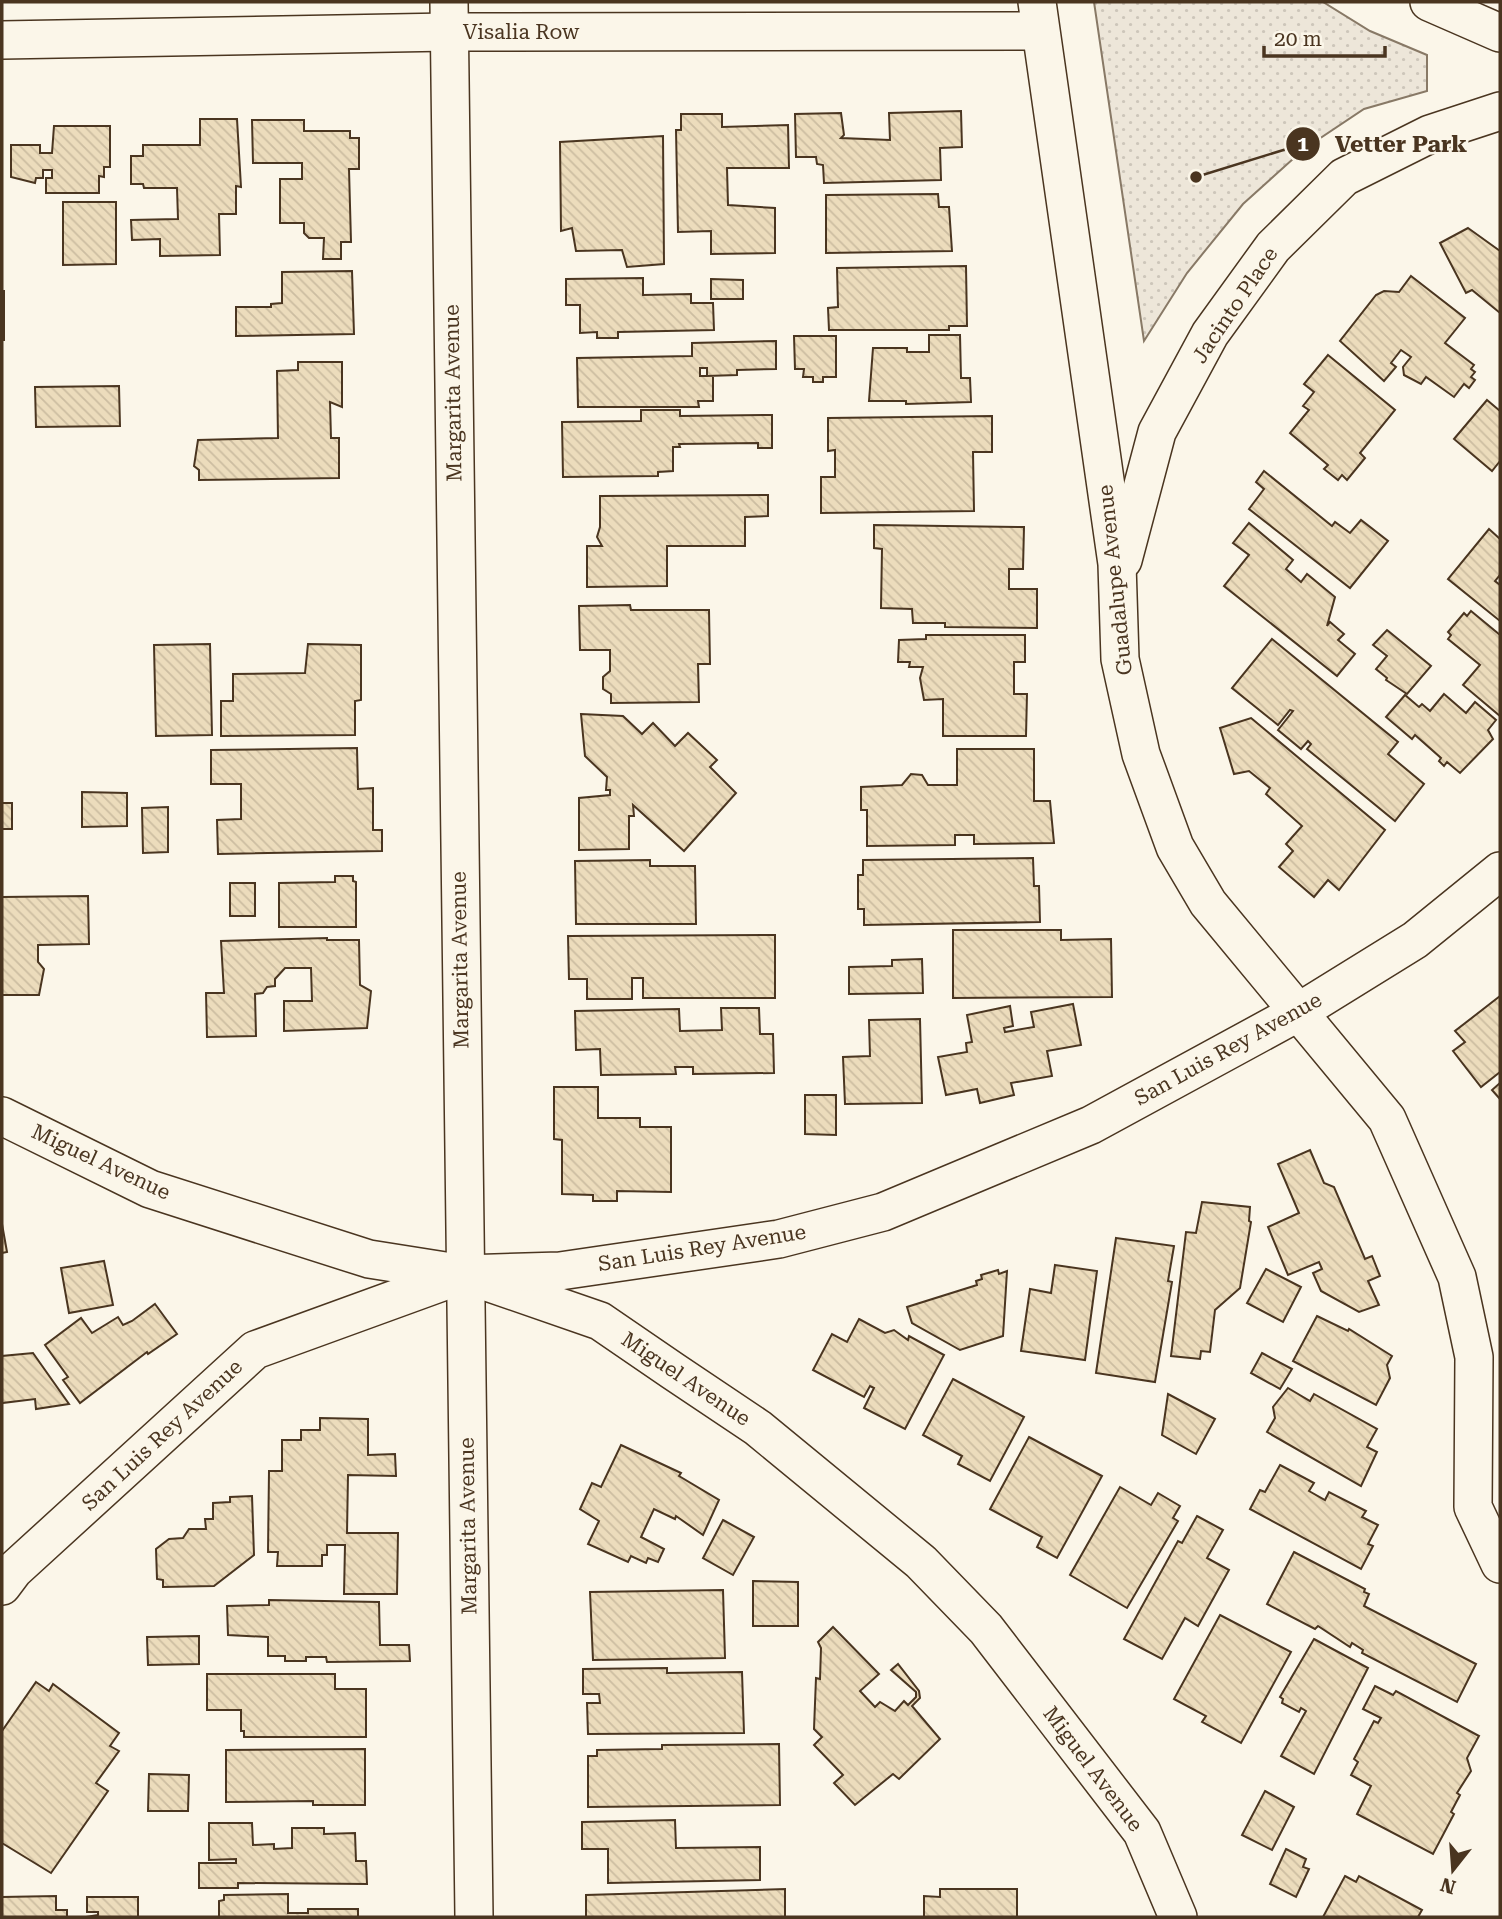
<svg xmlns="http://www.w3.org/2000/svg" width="1502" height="1919" font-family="'Roboto Serif',serif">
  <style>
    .park { fill: url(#park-dots); stroke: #887966; stroke-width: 2 }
    .building { fill: url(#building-back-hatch); stroke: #4a3520; stroke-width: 2 }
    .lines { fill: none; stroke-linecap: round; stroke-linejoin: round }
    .minor-casing { stroke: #4a3520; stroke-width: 40 }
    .minor { stroke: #fbf6e9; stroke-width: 37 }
    .labels { text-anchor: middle; stroke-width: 5; stroke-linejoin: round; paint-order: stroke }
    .street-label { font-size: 21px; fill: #4a3520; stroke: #fbf6e9 }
    .leader { fill: none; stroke: #4a3520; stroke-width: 2.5 }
    .callout-dot { fill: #4a3520; stroke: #fbf6e9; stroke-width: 2.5 }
    .mark-label { font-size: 21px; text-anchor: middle; font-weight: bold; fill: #fff }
    .callout-label { font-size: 23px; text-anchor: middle; font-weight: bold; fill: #4a3520; stroke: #fbf6e9; stroke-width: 5; stroke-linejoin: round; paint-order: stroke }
  </style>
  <defs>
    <pattern id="park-dots" width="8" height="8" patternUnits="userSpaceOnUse" patternTransform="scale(1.75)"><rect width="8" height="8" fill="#ede6d9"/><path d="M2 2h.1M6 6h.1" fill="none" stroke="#cdc6ba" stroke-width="1.8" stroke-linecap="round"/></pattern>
    <pattern id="building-back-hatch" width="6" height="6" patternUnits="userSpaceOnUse" patternTransform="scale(1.75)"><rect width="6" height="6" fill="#ecdcbc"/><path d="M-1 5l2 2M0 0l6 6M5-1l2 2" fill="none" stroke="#ccbda1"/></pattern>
  </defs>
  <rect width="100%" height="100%" fill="#fbf6e9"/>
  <!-- park -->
  <path class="park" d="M1094,2H1323L1370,31L1427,55V91L1364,109L1304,149L1243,204L1187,273L1144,341Z"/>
  <!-- building -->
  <g class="building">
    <path d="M961,111L962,147L940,148L941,180L824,183L823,165L817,164L816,157H796L795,114L841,113L844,135L841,138L890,140L889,113Z"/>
    <path d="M681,114H722V127L788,125L789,168H727L728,205L775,208V253L711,254V231L678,232L676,130H681Z"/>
    <path d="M200,119H237L241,187L236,186V214H219L220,255L160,256V239L132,240L131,220L178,219L177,188H144L143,184H131V156H143V145H200Z"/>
    <path d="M252,120H304V131H350V138H359V169H349L351,242H341V259H323L324,238H309L304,233V223H280V179H302V163H253Z"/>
    <path d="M54,126H110V167H104V177L99,176V193H46V178H52V170H43V178H36L35,183L11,177V145H40V153H52Z"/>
    <path d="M663,136L664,264L627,267L622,250L576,251L572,228L561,231L560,142Z"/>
    <path d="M938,194L939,207H949L952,251L826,253V195Z"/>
    <path d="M63,202H116V264L63,265Z"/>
    <path d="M1468,228L1500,251V313L1472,290L1466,293L1440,243Z"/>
    <path d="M966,266L967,326H949V330H829L828,308L838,307L837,268Z"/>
    <path d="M352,271L354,334L236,336V307H271V304L282,303V272Z"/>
    <path d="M1411,276L1465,318L1445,343L1474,365L1471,369L1475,372L1471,377L1475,380L1469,388L1464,384L1454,397L1426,377L1421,384L1404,375L1403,367L1411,357L1401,350L1391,363L1396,367L1384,381L1340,341L1376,295L1384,291L1399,292Z"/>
    <path d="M643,278V295L691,294V303H713L714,330L618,332V338H597V332L580,333V305H566V279Z"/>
    <path d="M711,279L743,280V299H711Z"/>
    <rect x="2" y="291" width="2" height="49"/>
    <path d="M929,335H960L961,378H970L971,402L906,404V401H869L873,348H907V352H929Z"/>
    <path d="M794,336H836V377H823V382H813V377H803L804,369H795Z"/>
    <path d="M776,341V369L737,370V375L707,376V368H700V376H713V401H698L699,407H578L577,358L692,356V343Z"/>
    <path d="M1328,355L1395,410L1360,453L1365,458L1347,480L1342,475L1338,480L1324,469L1328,465L1290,433L1309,410L1303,406L1314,392L1304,384Z"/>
    <path d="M298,362H342V407L330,402L331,438H339V478L199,480V470L194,466L198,440L278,438L277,371L298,370Z"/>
    <path d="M119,386L120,426L36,427L35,387Z"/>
    <path d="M1487,400L1500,411V461L1492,471L1454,439Z"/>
    <path d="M641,410H680V416L772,415V448H758V443L679,444L680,447H673V471L658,472V476L563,477L562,422L641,421Z"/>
    <path d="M992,416V452H973L974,511L821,513V477H835V450L828,451V418Z"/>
    <path d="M1264,471L1332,526L1335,522L1350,533L1361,520L1388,541L1350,588L1249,509L1264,489L1256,482Z"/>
    <path d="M768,495V516L745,517V546H667V586L587,587V546H602L597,537L600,527V496Z"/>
    <path d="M1249,523L1293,560L1286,569L1301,582L1307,574L1335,597L1327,626L1330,622L1344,634L1338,640L1355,654L1337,676L1224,586L1249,555L1233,543Z"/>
    <path d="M874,525L1024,527L1023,569H1009V589H1037V628L945,627V623H913L912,609L881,608L882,549L874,548Z"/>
    <path d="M1489,529L1500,539V575L1495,581L1500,585V621L1448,579Z"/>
    <path d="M630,605L631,610H709L710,664H698L699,702L611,703V694L603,689V677L610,671V650H580L579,606Z"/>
    <path d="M1471,611L1500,635V716L1463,685L1480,665L1448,639L1451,635L1448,632L1464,613L1467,616Z"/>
    <path d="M1387,630L1431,666L1407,694L1386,680L1387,678L1376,669L1387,656L1373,645Z"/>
    <path d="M926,635H1025V662H1014V694H1027L1026,736H943V699L924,700L920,678L923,667H909L910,662H898L899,640L926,639Z"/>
    <path d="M1272,639L1398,742L1388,754L1424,784L1395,821L1307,749L1311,744L1308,741L1301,749L1278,730L1293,711L1290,710L1278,725L1232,688Z"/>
    <path d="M210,644L212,735L156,736L154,645Z"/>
    <path d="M308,644L361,645V700L355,701V735L221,736V701H233V674L305,673Z"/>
    <path d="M1444,694L1466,713L1475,702L1496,720L1488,730L1493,739L1460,773L1447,762L1444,766L1439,761L1441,758L1415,735L1412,739L1386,717L1405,695L1419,707L1422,704L1430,711Z"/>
    <path d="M581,714L623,716L642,734L653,723L675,746L688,733L717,760L710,767L736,793L684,851L633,805L634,816H629V849L579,850V798L610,795V790H606L607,777L585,756Z"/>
    <path d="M1251,718L1385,830L1339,890L1328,880L1314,897L1279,867L1293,851L1286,844L1302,826L1266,794L1270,788L1249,771L1234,774L1220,728Z"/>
    <path d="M357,748L358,789L373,788V830H382V851L218,854L217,820L241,819V784H211V750Z"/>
    <path d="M957,749H1034V801H1050L1054,843L974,844V835H955V845L867,846V810H861V787L902,785L911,774L922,775L928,785H957Z"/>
    <path d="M82,792L127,793V826L82,827Z"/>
    <rect x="2" y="803" width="10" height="26"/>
    <path d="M168,807V852L143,853L142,808Z"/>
    <path d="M1033,858L1034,886H1039L1040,922L864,925V909H858V875H863V860Z"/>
    <path d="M650,860V866H695L696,924H576L575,861Z"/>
    <path d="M335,876H353V881L356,882V927H279V883L335,882Z"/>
    <rect x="230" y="883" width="25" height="33"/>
    <path d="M88,896L89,944L38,945V962L44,969L39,995H2V897Z"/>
    <path d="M953,930H1061V940L1111,939L1112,997L953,998Z"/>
    <path d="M775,935V998H643V978H632V999H587V979H569L568,936Z"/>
    <path d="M327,938V940H359L360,985L371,991L367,1028L284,1031V1001H312L311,968H285L275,979V986L267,987L263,993L255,994L256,1036L207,1037L206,993H224L221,941Z"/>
    <path d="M922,959L923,993L849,994V967L892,966V960Z"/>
    <path d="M1500,996V1072L1481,1087L1453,1051L1465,1042L1455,1031Z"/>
    <path d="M1073,1004L1081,1045L1047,1051L1052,1076L1011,1083L1014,1095L980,1103L977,1089L946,1095L938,1057L967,1052L966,1043L972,1042L967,1015L1010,1006L1013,1026L1004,1028L1005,1032L1034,1027L1031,1012Z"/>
    <path d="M721,1008H759L760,1034H773L774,1073L693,1074V1067H675L676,1074L601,1075L600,1049L576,1050L575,1011L679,1009L680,1031L722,1030Z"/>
    <path d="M920,1019L922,1103L845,1104L843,1057L870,1056L869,1020Z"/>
    <path d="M1500,1083V1099L1492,1090Z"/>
    <path d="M554,1087H598V1118H640V1127H671V1192L617,1191V1201H593V1195L562,1194V1140L554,1139Z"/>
    <path d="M805,1095H836V1135L805,1134Z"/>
    <path d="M1310,1150L1324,1183L1334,1187L1365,1259L1372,1256L1380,1276L1368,1281L1379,1305L1359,1312L1321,1291L1313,1273L1322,1269L1319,1262L1288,1275L1268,1227L1299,1213L1278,1164Z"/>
    <path d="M1202,1202L1250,1207L1249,1221L1251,1222L1240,1288L1215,1310L1210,1352L1201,1351L1200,1359L1171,1356L1186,1232L1196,1233Z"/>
    <path d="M2,1224L7,1252L2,1253Z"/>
    <path d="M1116,1238L1174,1246L1168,1281L1172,1282L1155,1382L1096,1373Z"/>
    <path d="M104,1261L113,1305L69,1313L61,1268Z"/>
    <path d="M1055,1265L1097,1271L1085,1360L1021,1351L1030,1289L1051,1293Z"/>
    <path d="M1266,1269L1301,1287L1283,1322L1247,1303Z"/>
    <path d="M998,1270L999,1274L1007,1271L1003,1336L960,1350L912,1323L907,1307L977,1285L976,1281L982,1279L981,1275Z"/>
    <path d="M155,1304L177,1334L148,1354L147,1352L80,1403L63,1380L68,1377L45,1345L81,1318L92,1333L118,1317L123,1325L132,1321Z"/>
    <path d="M1317,1316L1348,1331L1349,1329L1392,1356L1387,1365L1390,1378L1376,1405L1293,1361Z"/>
    <path d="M859,1319L885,1333L894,1330L908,1340L909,1336L944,1355L905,1429L864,1408L874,1388L870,1386L864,1397L813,1370L832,1334L847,1342Z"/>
    <path d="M33,1353L69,1404L36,1409L35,1399L2,1403V1356Z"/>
    <path d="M1262,1353L1292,1369L1280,1389L1251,1373Z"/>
    <path d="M953,1379L1024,1417L990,1481L958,1464L962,1456L923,1435Z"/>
    <path d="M1288,1388L1310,1401L1314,1394L1377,1429L1367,1447L1377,1452L1361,1486L1267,1432L1275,1418L1273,1407Z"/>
    <path d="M1168,1394L1215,1419L1196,1454L1162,1435Z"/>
    <path d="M320,1418L368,1419V1455L395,1454L396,1476L348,1475L347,1533H398L397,1594H344L345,1545H327V1555H322V1566H277L278,1552H268L269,1471H282V1440H301V1430H320Z"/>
    <path d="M1029,1437L1102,1476L1057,1558L1037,1547L1042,1537L990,1509Z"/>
    <path d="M621,1445L681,1473L679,1476L719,1500L703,1535L676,1516L675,1519L654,1509L641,1537L664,1549L658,1562L648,1558L646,1563L631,1556L628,1562L588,1544L599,1521L580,1509L592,1483L601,1487Z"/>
    <path d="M1280,1465L1314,1483L1309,1491L1325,1500L1329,1492L1366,1511L1362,1517L1378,1525L1368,1544L1373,1546L1361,1569L1250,1509L1260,1490L1265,1492Z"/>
    <path d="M1120,1487L1151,1505L1158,1493L1180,1506L1173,1518L1178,1521L1127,1608L1070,1575Z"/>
    <path d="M252,1496L254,1555L214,1586L163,1587V1580L157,1579L156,1549L169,1539L183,1538L189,1529H206L205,1519H213V1503L230,1502V1497Z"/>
    <path d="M1197,1516L1223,1530L1207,1558L1229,1570L1198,1626L1185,1618L1162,1659L1124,1639L1178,1541L1182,1543Z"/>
    <path d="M723,1520L754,1537L733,1575L703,1558Z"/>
    <path d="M1294,1552L1365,1589L1364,1592L1369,1594L1364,1606L1476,1664L1457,1702L1362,1653L1363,1650L1352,1643L1350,1647L1318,1626L1315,1629L1267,1604Z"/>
    <path d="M753,1581L798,1582V1626H753Z"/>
    <path d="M723,1590L725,1658L593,1660L590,1592Z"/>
    <path d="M269,1600L379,1602L380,1645H409L410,1661L327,1662L326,1657H306V1661H285V1656H268V1637L228,1635L227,1606L269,1605Z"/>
    <path d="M1220,1615L1291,1652L1241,1743L1202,1722L1206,1716L1174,1699Z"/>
    <path d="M833,1627L879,1674L860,1691L875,1707L880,1702L895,1711L904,1701L908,1705L916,1697V1692L891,1670L898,1664L919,1691L920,1698L912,1706L940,1739L899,1779L893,1774L855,1805L834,1783L843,1775L814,1745L822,1737L814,1729L816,1678L820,1679L821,1648L818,1642Z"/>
    <path d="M199,1636V1664L148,1665L147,1637Z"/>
    <path d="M1314,1639L1368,1668L1314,1774L1281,1756L1306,1711L1301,1708L1299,1712L1282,1703L1283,1699L1280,1697Z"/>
    <path d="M667,1668V1673L742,1672L744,1733L588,1734L587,1703H600L599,1694H583V1669Z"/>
    <path d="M207,1674H335V1689H366V1737H244V1731H241V1710H207Z"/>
    <path d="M36,1682L49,1691L53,1684L119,1733L110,1746L119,1751L96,1783L108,1791L51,1873L2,1843V1731Z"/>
    <path d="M1375,1686L1393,1695L1396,1691L1479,1736L1467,1758L1471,1771L1457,1793L1460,1795L1451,1812L1454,1814L1433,1854L1357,1814L1371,1786L1351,1775L1358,1762L1354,1759L1374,1721L1378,1723L1381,1718L1363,1709Z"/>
    <path d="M779,1744L780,1805L588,1807V1756H597V1750L662,1749V1745Z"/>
    <path d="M365,1749V1805H313V1801L226,1802V1750Z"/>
    <path d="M149,1774L189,1775L188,1811H148Z"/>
    <path d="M1265,1791L1294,1807L1272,1850L1242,1835Z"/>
    <path d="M675,1820L676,1848L760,1847V1880L608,1883V1849H582V1822Z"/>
    <path d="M209,1823H252L253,1845L274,1844V1849L292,1848V1828H324V1834L355,1833L356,1861H366L367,1884L238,1883V1888H199V1863H236V1859L209,1860Z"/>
    <path d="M1286,1849L1306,1859L1303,1867L1309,1869L1296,1897L1270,1884Z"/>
    <path d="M1345,1876L1356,1882L1359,1876L1422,1910L1418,1917H1323Z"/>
    <path d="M785,1889V1917H586V1895Z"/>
    <path d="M940,1889H1017V1917H924V1896L940,1897Z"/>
    <path d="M288,1894V1913H308V1909H358V1917H219V1901L224,1900V1895Z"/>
    <path d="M56,1896V1910H67V1917H2V1897Z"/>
    <path d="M87,1897H138V1917H86L98,1915V1912H87Z"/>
  </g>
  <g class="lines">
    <!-- minor casing -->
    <g class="minor-casing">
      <g id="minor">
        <path d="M449,2L474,1917"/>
        <path d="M1037,2L1117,564L1120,659L1141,754L1175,847L1208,903L1387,1119L1457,1277L1474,1357L1473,1507L1500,1564"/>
        <path d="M1429,2L1500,33"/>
        <path d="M2,40L449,32L1040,31"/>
        <path d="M1123,560L1157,432L1210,334L1273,247L1344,177L1430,134L1500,111"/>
        <path d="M2,1116L150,1189L369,1259L464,1274L600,1321L673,1371L758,1428L921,1562L986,1629L1142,1832L1178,1917"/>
        <path d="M2,1586L14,1570L255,1350L464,1274L560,1271L779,1239L883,1212L1091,1125L1297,1013L1415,940L1500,871"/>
      </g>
    </g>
    <!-- minor -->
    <use href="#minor" class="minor"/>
  </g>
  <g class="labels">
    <!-- street labels -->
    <g class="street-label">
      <text x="521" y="39">Visalia Row</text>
      <text transform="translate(1235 305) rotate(-56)" y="7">Jacinto Place</text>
      <text transform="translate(453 393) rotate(-91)" y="7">Margarita Avenue</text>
      <text transform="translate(1115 580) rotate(-96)" y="7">Guadalupe Avenue</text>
      <text transform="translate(460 960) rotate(-91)" y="7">Margarita Avenue</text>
      <text transform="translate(1228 1049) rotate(-29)" y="7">San Luis Rey Avenue</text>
      <text transform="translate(101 1162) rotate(25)" y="7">Miguel Avenue</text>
      <text transform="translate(702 1248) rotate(-9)" y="7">San Luis Rey Avenue</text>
      <text transform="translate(686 1379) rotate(34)" y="7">Miguel Avenue</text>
      <text transform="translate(162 1435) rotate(-43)" y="7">San Luis Rey Avenue</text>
      <text transform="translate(468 1526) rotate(-91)" y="7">Margarita Avenue</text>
      <text transform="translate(1093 1769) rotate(53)" y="7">Miguel Avenue</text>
    </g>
  </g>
  <!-- callouts -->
  <path class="leader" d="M1196 177L1303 144"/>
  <g class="callout-dot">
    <circle cx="1196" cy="177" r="7"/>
    <circle cx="1303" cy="144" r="18"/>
  </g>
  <g class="mark-label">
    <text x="1303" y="151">1</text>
  </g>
  <g class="callout-label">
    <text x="1401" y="152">Vetter Park</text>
  </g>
  <!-- border -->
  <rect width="1502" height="1919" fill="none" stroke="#4a3520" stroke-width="7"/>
  <!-- north arrow -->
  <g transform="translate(1453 1870) rotate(197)" stroke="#fbf6e9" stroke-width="5" paint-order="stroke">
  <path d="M0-5L12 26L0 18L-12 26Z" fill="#4a3520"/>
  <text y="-10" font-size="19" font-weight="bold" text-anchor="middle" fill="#4a3520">N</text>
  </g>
  <!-- scale -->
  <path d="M1264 46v10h121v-10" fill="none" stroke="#4a3520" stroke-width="3.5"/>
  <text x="1274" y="46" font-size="21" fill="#4a3520" stroke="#fbf6e9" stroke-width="5" paint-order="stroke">20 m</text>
</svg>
